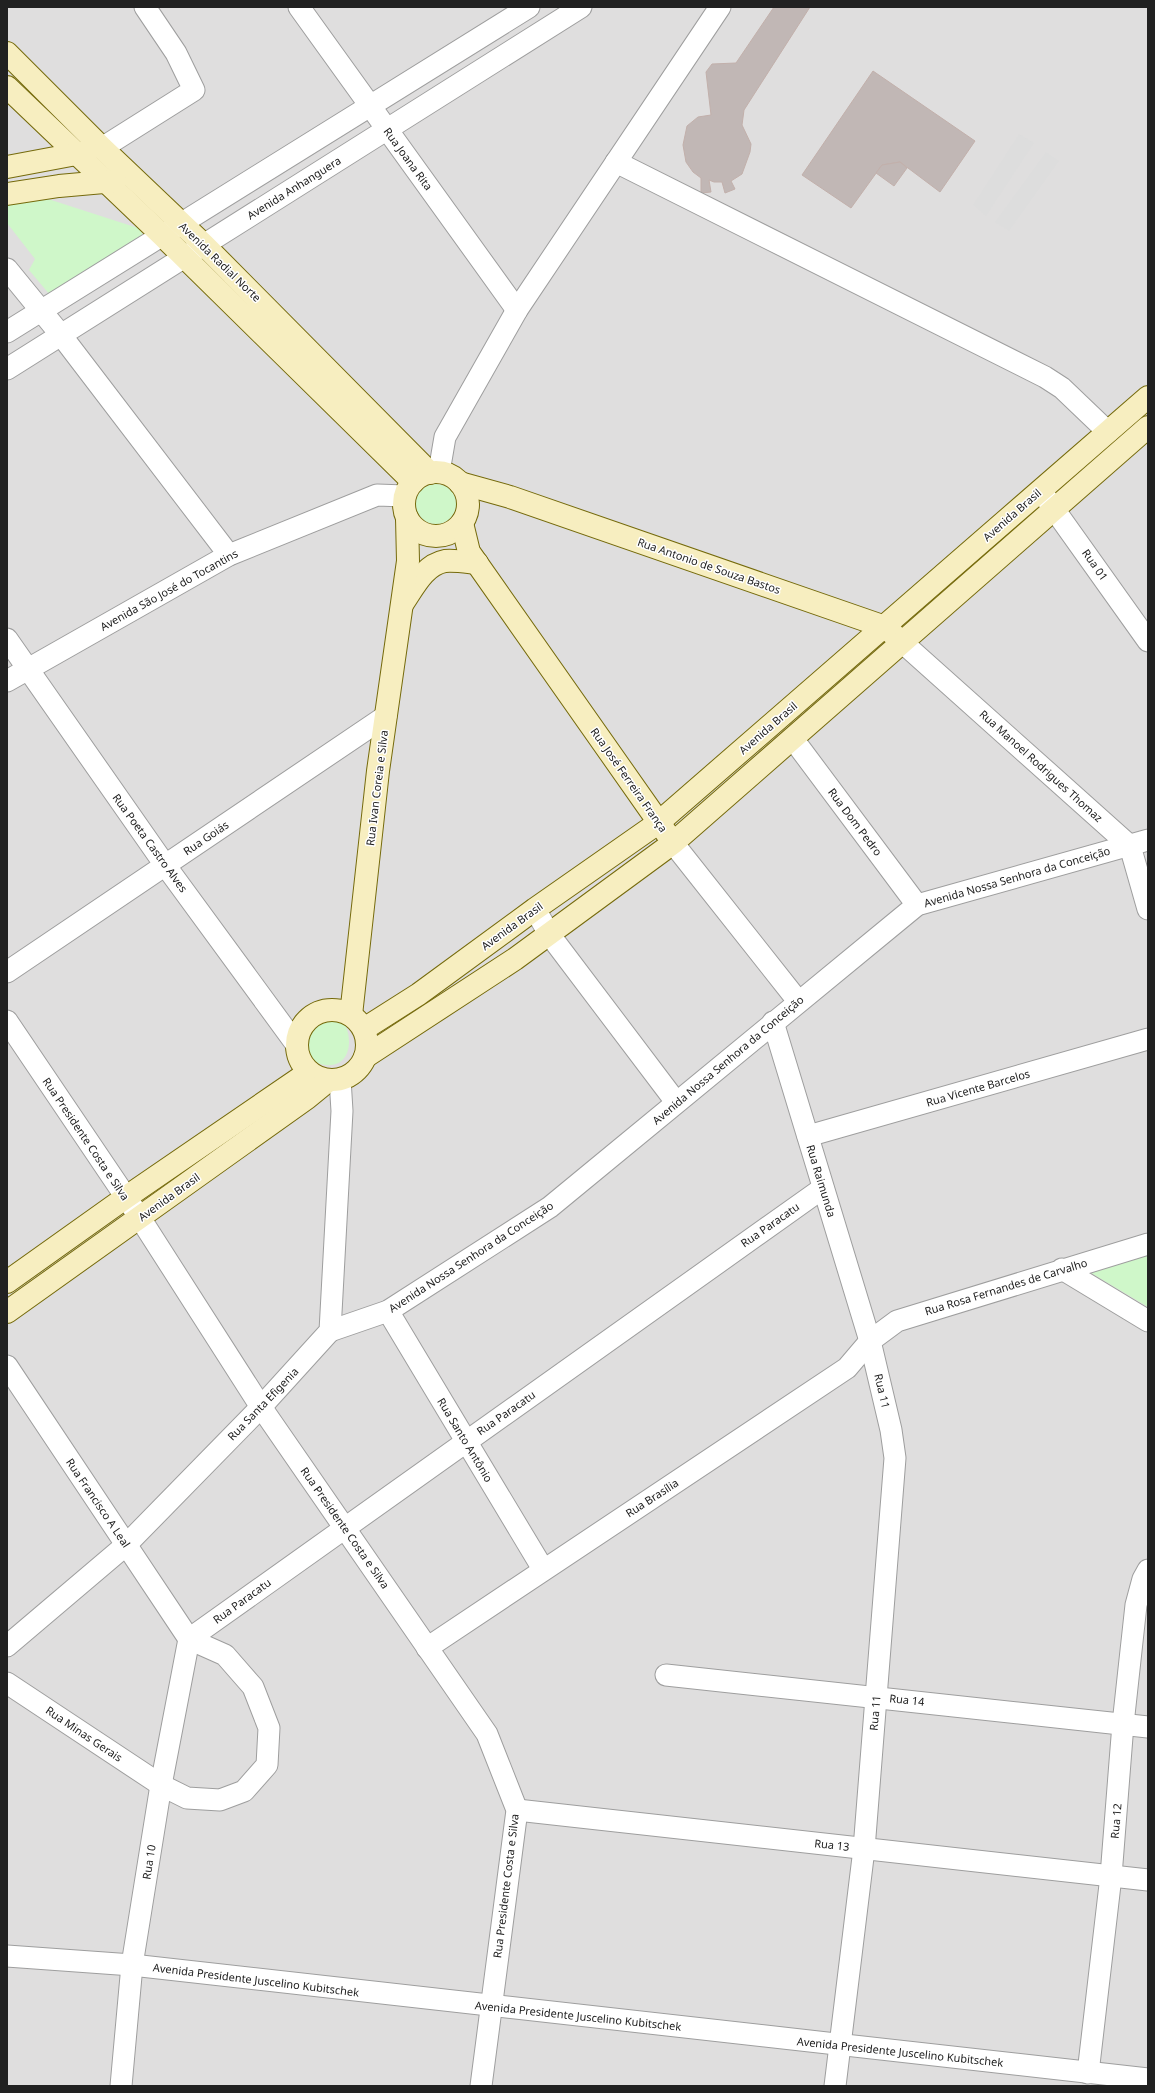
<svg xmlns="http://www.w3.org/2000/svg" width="1155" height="2093" font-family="'Noto Sans',sans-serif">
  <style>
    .residential { fill: #dfdede }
    .park { fill: #cff7c9 }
    .parking { fill: #ddd }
    .building { fill: #c1b7b5; stroke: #c2b0ab }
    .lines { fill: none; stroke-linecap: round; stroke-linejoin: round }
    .street-casing { stroke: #9e9e9e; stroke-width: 23 }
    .secondary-casing { stroke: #756a0b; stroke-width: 24 }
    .street { stroke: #fff; stroke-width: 21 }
    .secondary { stroke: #f7eec0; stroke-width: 22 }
    .labels { text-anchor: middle; stroke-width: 3; stroke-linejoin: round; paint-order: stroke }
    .street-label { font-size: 11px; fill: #212121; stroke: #fff }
  </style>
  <rect width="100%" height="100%" fill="#f1ece8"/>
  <!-- residential -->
  <rect class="residential" x="7" y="7" width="1141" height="2079"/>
  <!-- park -->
  <g class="park">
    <path d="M45,198L141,229L143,238L50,295L29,270L35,259L7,223V203Z"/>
    <circle cx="436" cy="504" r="20"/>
    <path d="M331,1014C352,1014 360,1069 325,1065C317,1064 312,1060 307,1054C294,1034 317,1024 331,1014Z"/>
    <path d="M1148,1255V1307L1091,1273Z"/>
  </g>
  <!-- parking -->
  <g class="parking">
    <path d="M1019,134L1034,143L986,216L973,205Z"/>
    <path d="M1046,152L1059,161L1009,231L995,222Z"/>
  </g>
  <!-- building -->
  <g class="building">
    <path d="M774,7H810L744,110L742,125L751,144L750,152L742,174L731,181L735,189L725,193L722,182H714L709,180L711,192L701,193V178L693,172L686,162L683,145L687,126L698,117L711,115L706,72L712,64L736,63Z"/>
    <path d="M873,71L975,141L940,192L900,162L882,165L851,208L802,175Z"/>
    <path d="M900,162L907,168L894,186L876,173L882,165Z"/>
  </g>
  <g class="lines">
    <!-- street casing -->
    <g class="street-casing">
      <g id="street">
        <path d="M299,7L517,310"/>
        <path d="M102,148L194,90L176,53L145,7"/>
        <path d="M616,162L1045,377L1062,388L1108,432"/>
        <path d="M7,269L61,335L229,555"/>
        <path d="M7,332L529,7"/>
        <path d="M7,369L581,7"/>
        <path d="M439,472L445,437L517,310L720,7"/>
        <path d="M1044,495L1148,641"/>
        <path d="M7,639L165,865L296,1044"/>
        <path d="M903,643L1130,846L1148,909"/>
        <path d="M7,681L229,555L377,495L405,496"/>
        <path d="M793,739L917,905"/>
        <path d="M673,843L798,1001"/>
        <path d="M535,909L549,934L676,1102"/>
        <path d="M7,972L386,716"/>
        <path d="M7,1021L140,1218L261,1407L487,1734L517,1810L481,2086"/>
        <path d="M773,1022L870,1341L891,1430L895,1458L864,1849L835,2086"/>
        <path d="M808,1136L1148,1039"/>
        <path d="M1062,1269L1148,1321"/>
        <path d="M388,1311L543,1569"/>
        <path d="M330,1331L388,1311L550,1207L917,905L1148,840"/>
        <path d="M7,1366L189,1639"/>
        <path d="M189,1639L823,1188"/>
        <path d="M7,1646L126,1545L261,1407L330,1331L342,1111L340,1079"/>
        <path d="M427,1648L847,1368L870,1341L897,1321L1148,1244"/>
        <path d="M666,1675L1148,1727"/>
        <path d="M7,1683L161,1785L187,1798L220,1800L244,1791L267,1765L269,1728L253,1687L225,1655L189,1639"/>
        <path d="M517,1810L1148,1880"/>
        <path d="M7,1956L132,1965L1148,2079"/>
        <path d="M1088,2073L1111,1876L1123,1724L1136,1605L1143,1579L1148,1570"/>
        <path d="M121,2086L132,1965L161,1785L189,1639"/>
      </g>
    </g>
    <!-- secondary casing -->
    <g class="secondary-casing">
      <g id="secondary">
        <path d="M7,53L102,148L204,245L430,473"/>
        <path d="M7,87L162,235L413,482"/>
        <path d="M7,167L87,152"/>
        <path d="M7,194L59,186L115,181"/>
        <circle cx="436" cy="504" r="32"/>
        <path d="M460,483L510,497L885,627L893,634"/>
        <path d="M462,523L469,552L667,834"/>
        <path d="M403,603C414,587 424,565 445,561C454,560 467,562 477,563"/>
        <circle cx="332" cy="1045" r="35"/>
        <path d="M351,1015L378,771L408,561L407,518"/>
        <path d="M364,1029L419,994L535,909L658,823L1148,397"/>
        <path d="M365,1057L515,959L673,843L1148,427"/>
        <path d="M7,1282L125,1198L309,1072"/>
        <path d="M7,1312L307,1098L329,1080"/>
      </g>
    </g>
    <!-- street -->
    <use href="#street" class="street"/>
    <!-- secondary -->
    <use href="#secondary" class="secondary"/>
  </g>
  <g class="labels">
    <!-- street labels -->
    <g class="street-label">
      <text transform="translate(408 159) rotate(54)" y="4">Rua Joana Rita</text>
      <text transform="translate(294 188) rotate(-32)" y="4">Avenida Anhanguera</text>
      <text transform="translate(220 262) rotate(44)" y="4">Avenida Radial Norte</text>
      <text transform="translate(1012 515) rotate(-41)" y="4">Avenida Brasil</text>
      <text transform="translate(1095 565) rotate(55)" y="4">Rua 01</text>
      <text transform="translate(709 566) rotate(19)" y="4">Rua Antonio de Souza Bastos</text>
      <text transform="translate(169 590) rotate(-29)" y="4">Avenida São José do Tocantins</text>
      <text transform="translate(768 728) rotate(-41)" y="4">Avenida Brasil</text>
      <text transform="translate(1041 766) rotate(42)" y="4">Rua Manoel Rodrigues Thomaz</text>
      <text transform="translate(629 780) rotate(55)" y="4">Rua José Ferreira França</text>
      <text transform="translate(377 788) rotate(-83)" y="4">Rua Ivan Coreia e Silva</text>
      <text transform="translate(855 822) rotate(53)" y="4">Rua Dom Pedro</text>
      <text transform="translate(206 838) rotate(-34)" y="4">Rua Goiás</text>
      <text transform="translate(150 843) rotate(54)" y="4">Rua Poeta Castro Alves</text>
      <text transform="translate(1017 877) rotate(-16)" y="4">Avenida Nossa Senhora da Conceição</text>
      <text transform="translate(512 926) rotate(-36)" y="4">Avenida Brasil</text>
      <text transform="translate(728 1060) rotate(-40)" y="4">Avenida Nossa Senhora da Conceição</text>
      <text transform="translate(978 1088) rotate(-16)" y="4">Rua Vicente Barcelos</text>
      <text transform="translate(86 1139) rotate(56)" y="4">Rua Presidente Costa e Silva</text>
      <text transform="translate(821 1181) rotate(73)" y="4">Rua Raimunda</text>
      <text transform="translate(169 1197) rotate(-36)" y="4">Avenida Brasil</text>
      <text transform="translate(770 1225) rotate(-35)" y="4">Rua Paracatu</text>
      <text transform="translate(471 1257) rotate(-33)" y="4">Avenida Nossa Senhora da Conceição</text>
      <text transform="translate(1006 1287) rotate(-17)" y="4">Rua Rosa Fernandes de Carvalho</text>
      <text transform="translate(882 1391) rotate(77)" y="4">Rua 11</text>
      <text transform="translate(263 1404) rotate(-46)" y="4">Rua Santa Efigenia</text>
      <text transform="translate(506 1413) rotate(-35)" y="4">Rua Paracatu</text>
      <text transform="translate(465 1440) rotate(59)" y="4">Rua Santo Antônio</text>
      <text transform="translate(652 1498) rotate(-33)" y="4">Rua Brasília</text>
      <text transform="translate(98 1503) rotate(56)" y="4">Rua Francisco A Leal</text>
      <text transform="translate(345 1528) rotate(55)" y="4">Rua Presidente Costa e Silva</text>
      <text transform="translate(242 1601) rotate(-36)" y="4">Rua Paracatu</text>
      <text transform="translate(907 1700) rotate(6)" y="4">Rua 14</text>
      <text transform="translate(875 1713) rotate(-85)" y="4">Rua 11</text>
      <text transform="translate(84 1734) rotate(34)" y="4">Rua Minas Gerais</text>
      <text transform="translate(1116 1821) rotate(-85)" y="4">Rua 12</text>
      <text transform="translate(832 1845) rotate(6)" y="4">Rua 13</text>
      <text transform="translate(149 1862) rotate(-81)" y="4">Rua 10</text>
      <text transform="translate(506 1886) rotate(-83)" y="4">Rua Presidente Costa e Silva</text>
      <text transform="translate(256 1980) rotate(7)" y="4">Avenida Presidente Juscelino Kubitschek</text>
      <text transform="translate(578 2016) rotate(6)" y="4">Avenida Presidente Juscelino Kubitschek</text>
      <text transform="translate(900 2052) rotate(6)" y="4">Avenida Presidente Juscelino Kubitschek</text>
    </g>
  </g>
  <!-- border -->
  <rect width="1155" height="2093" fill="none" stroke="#212121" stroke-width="16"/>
</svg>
